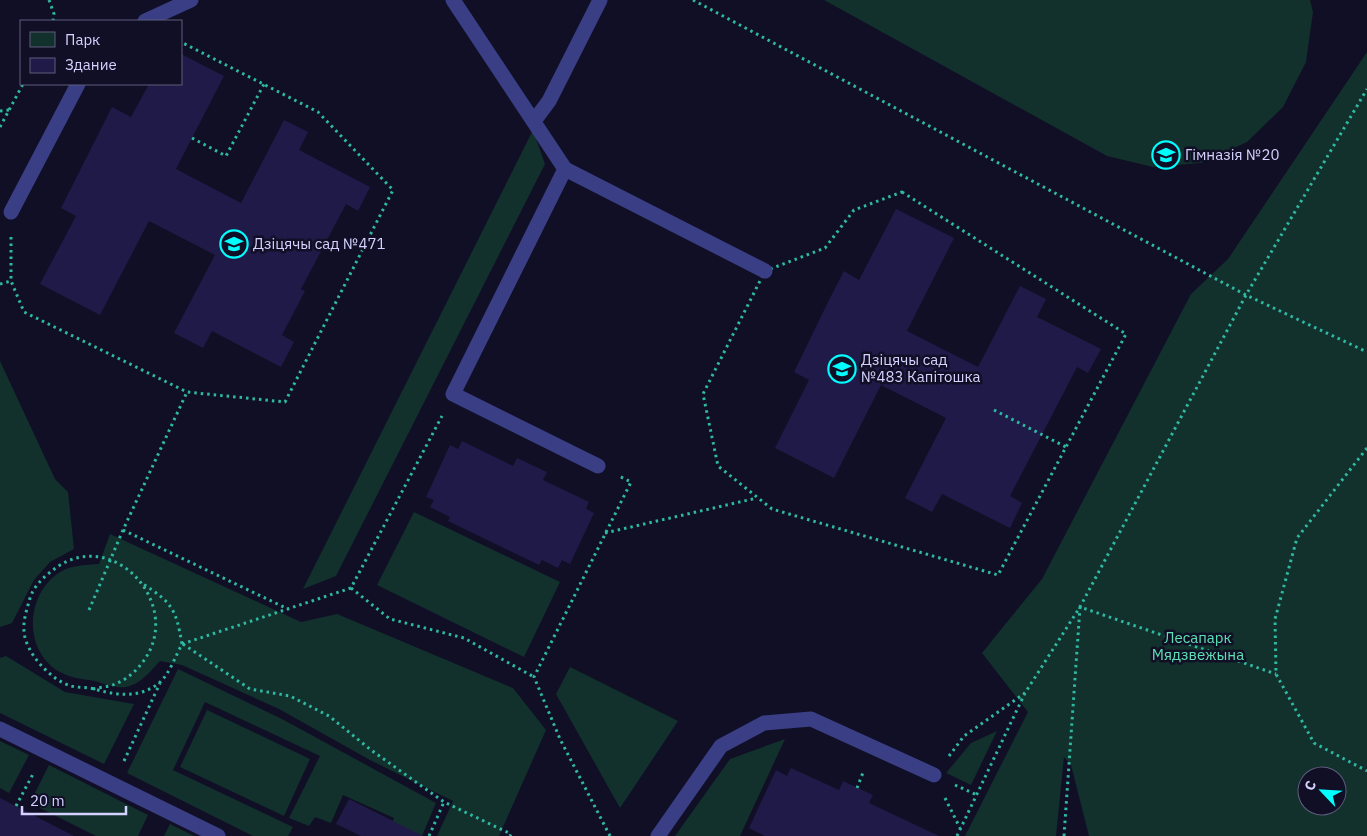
<svg xmlns="http://www.w3.org/2000/svg" width="1367" height="836" font-family="'IBM Plex Sans',sans-serif">
  <style>
    .green { fill: #12302c; fill-rule: evenodd }
    .building { fill: #1f1a47 }
    .lines { fill: none; stroke-linecap: round; stroke-linejoin: round }
    .path { stroke: #2eb9a3; stroke-width: 3; stroke-dasharray: 2.5 4; stroke-linecap: butt }
    .lane { stroke: #393e85; stroke-width: 15 }
    .labels { text-anchor: middle; stroke-width: 5; stroke-linejoin: round; paint-order: stroke }
    .poi-label { font-size: 15px; fill: #d4d3ff; stroke: #100f26; text-anchor: start }
    .park-label { font-size: 15px; fill: #5de1b3; stroke: #100f26 }
  </style>
  <rect width="100%" height="100%" fill="#100f26"/>
  <!-- green -->
  <g class="green">
    <path d="M824,0H1310L1313,12L1306,62L1283,107L1247,142L1201,163L1153,167L1107,156Z"/>
    <path d="M1367,52V836H1089L1071,765L1064,757L1056,836H965L1028,712L982,653L1042,579L1191,294L1228,259ZM1307,776H1337V806H1307Z"/>
    <path d="M533,130L545,164L336,576L303,589Z"/>
    <path d="M0,361L55,479L68,492L74,549L50,562L34,580L12,623L0,627Z"/>
    <path d="M414,512L560,582L524,657L377,585Z"/>
    <path d="M110,534L301,622L337,614L513,688L546,730L499,836H437L453,801L370,760L279,709L182,665L160,661C149,673 136,690 117,687C109,686 102,683 95,681C81,679 70,678 58,671C22,649 26,591 62,571C73,565 86,565 99,564Z"/>
    <path d="M6,656L65,692L134,704L104,764L0,713V658Z"/>
    <path d="M570,667L678,721L620,808L556,694Z"/>
    <path d="M178,669L282,719L436,803L422,836L387,835L394,818L343,795L331,823L315,817L309,826L289,818L320,756L205,702L173,770L293,827L288,836H253L127,773Z"/>
    <path d="M207,710L310,759L284,816L180,767Z"/>
    <path d="M997,731L971,785L946,773L971,743Z"/>
    <path d="M785,739L740,836H675L730,759Z"/>
    <path d="M0,741L29,755L9,793L0,788Z"/>
    <path d="M49,765L148,815L138,836H96L30,803Z"/>
    <path d="M170,824L194,836H164Z"/>
  </g>
  <!-- building -->
  <g class="building">
    <path d="M181,54L224,76L176,169L241,203L284,120L308,132L299,150L370,187L358,211L346,204L301,289L305,291L282,335L294,342L281,367L212,331L203,348L174,333L215,255L149,221L100,315L40,284L76,216L61,208L112,107L131,117L149,84H181Z"/>
    <path d="M896,209L954,238L907,331L978,367L1020,286L1046,299L1037,317L1101,349L1088,373L1077,367L1010,496L1022,503L1010,528L942,494L932,512L905,498L946,418L881,385L834,478L775,448L809,380L794,372L828,302L844,271L859,280Z"/>
    <path d="M462,441L513,466L517,458L547,472L543,480L589,502L586,509L594,513L570,564L562,560L558,568L542,560L539,565L448,521L450,517L430,507L434,500L426,497L450,445L458,449Z"/>
    <path d="M791,768L839,790L843,781L873,795L869,803L939,836H765L749,828L776,770L787,776Z"/>
    <path d="M0,798L74,836H0Z"/>
    <path d="M349,799L423,836H361L336,824Z"/>
  </g>
  <g class="lines">
    <!-- path -->
    <g class="path">
      <path d="M49,0L54,14L53,21"/>
      <path d="M693,0L1246,295L1367,352"/>
      <path d="M0,111L9,110"/>
      <path d="M0,127L23,84"/>
      <path d="M192,138L226,156L264,84"/>
      <path d="M902,192L1126,334L998,575L772,509L718,466L703,394L765,271L825,248L854,210Z"/>
      <path d="M11,237V281L24,312L187,392L285,402L393,190L318,112L181,42"/>
      <path d="M0,284L11,281"/>
      <path d="M994,410L1066,447"/>
      <path d="M1367,448L1297,538L1275,619L1276,674L1314,743L1367,771"/>
      <path d="M123,530L288,609"/>
      <path d="M605,533L757,498"/>
      <path d="M351,588L390,619L464,638L534,677"/>
      <path d="M89,610L123,530L187,392"/>
      <path d="M182,644L351,588L442,416"/>
      <path d="M183,644L250,689L290,696L329,716L371,750L444,802L511,834L510,836"/>
      <path d="M93,689C100,687 109,687 115,684C126,680 135,672 142,663C186,607 115,527 57,567C46,575 34,585 30,598C27,609 23,620 24,631C25,653 52,681 71,686C79,688 87,687 94,689C116,695 139,699 159,683C169,675 176,655 182,644C176,610 173,603 143,584"/>
      <path d="M949,756L964,736L1025,693"/>
      <path d="M124,761L160,683"/>
      <path d="M955,785L977,795"/>
      <path d="M857,788L864,770"/>
      <path d="M945,798L960,828"/>
      <path d="M16,806L33,774"/>
      <path d="M429,836L444,802"/>
      <path d="M610,836L560,739L534,677L631,482L619,476"/>
      <path d="M957,836L1025,693L1080,607L1246,295L1367,89"/>
      <path d="M1064,836L1080,607L1276,674"/>
    </g>
    <!-- lane -->
    <g class="lane">
      <path d="M453,0L565,169L453,394L598,466"/>
      <path d="M145,21L191,0"/>
      <path d="M534,121L549,101L600,0"/>
      <path d="M565,169L765,271"/>
      <path d="M11,212L78,84"/>
      <path d="M0,729L218,836"/>
      <path d="M658,836L721,746L764,723L811,719L934,775"/>
    </g>
  </g>
  <!-- icons -->
  <defs>
    <g id="school-ring" transform="scale(1.4375)"><circle r="9.5" fill="#100f26" stroke="#00fefe" stroke-width="1.5"/><path d="M0-5L7-2L0 1L-7-2ZM-4 1L0 2.5L4 1V4Q0 6-4 4Z" fill="#00fefe"/></g>
  </defs>
  <g fill-rule="evenodd">
    <use href="#school-ring" x="1166" y="155"/>
    <use href="#school-ring" x="234" y="244"/>
    <use href="#school-ring" x="842" y="369"/>
  </g>
  <g class="labels">
    <!-- poi labels -->
    <g class="poi-label">
      <text x="1185" y="160">Гімназія №20</text>
      <text x="253" y="249">Дзіцячы сад №471</text>
      <text x="861" y="365">Дзіцячы сад<tspan x="861" dy="17">№483 Капітошка</tspan></text>
    </g>
    <!-- park labels -->
    <g class="park-label">
      <text x="1198" y="643">Лесапарк<tspan x="1198" dy="17">Мядзвежына</tspan></text>
    </g>
  </g>
  <!-- legend -->
  <rect x="20" y="20" width="162" height="65" fill="#100f26" stroke="#5e5d7d"/>
  <rect x="30" y="32" width="25" height="15" fill="#12302c" stroke="#5e5d7d"/>
  <text x="65" y="45" font-size="15" fill="#d4d3ff">Парк</text>
  <rect x="30" y="58" width="25" height="15" fill="#1f1a47" stroke="#5e5d7d"/>
  <text x="65" y="70" font-size="15" fill="#d4d3ff">Здание</text>
  <!-- north arrow -->
  <g transform="translate(1322 791) rotate(295)"><circle r="24" fill="#100f26" stroke="#5e5d7d"/>
  <path d="M0-4L9 19L0 12L-9 19Z" fill="#00fefe"/>
  <text y="-8" font-size="14" font-weight="bold" text-anchor="middle" fill="#d4d3ff">С</text>
  </g>
  <!-- scale -->
  <path d="M22 806v8h104v-8" fill="none" stroke="#d4d3ff" stroke-width="2.5"/>
  <text x="30" y="806" font-size="15" fill="#d4d3ff" stroke="#100f26" stroke-width="4" paint-order="stroke">20 m</text>
</svg>
